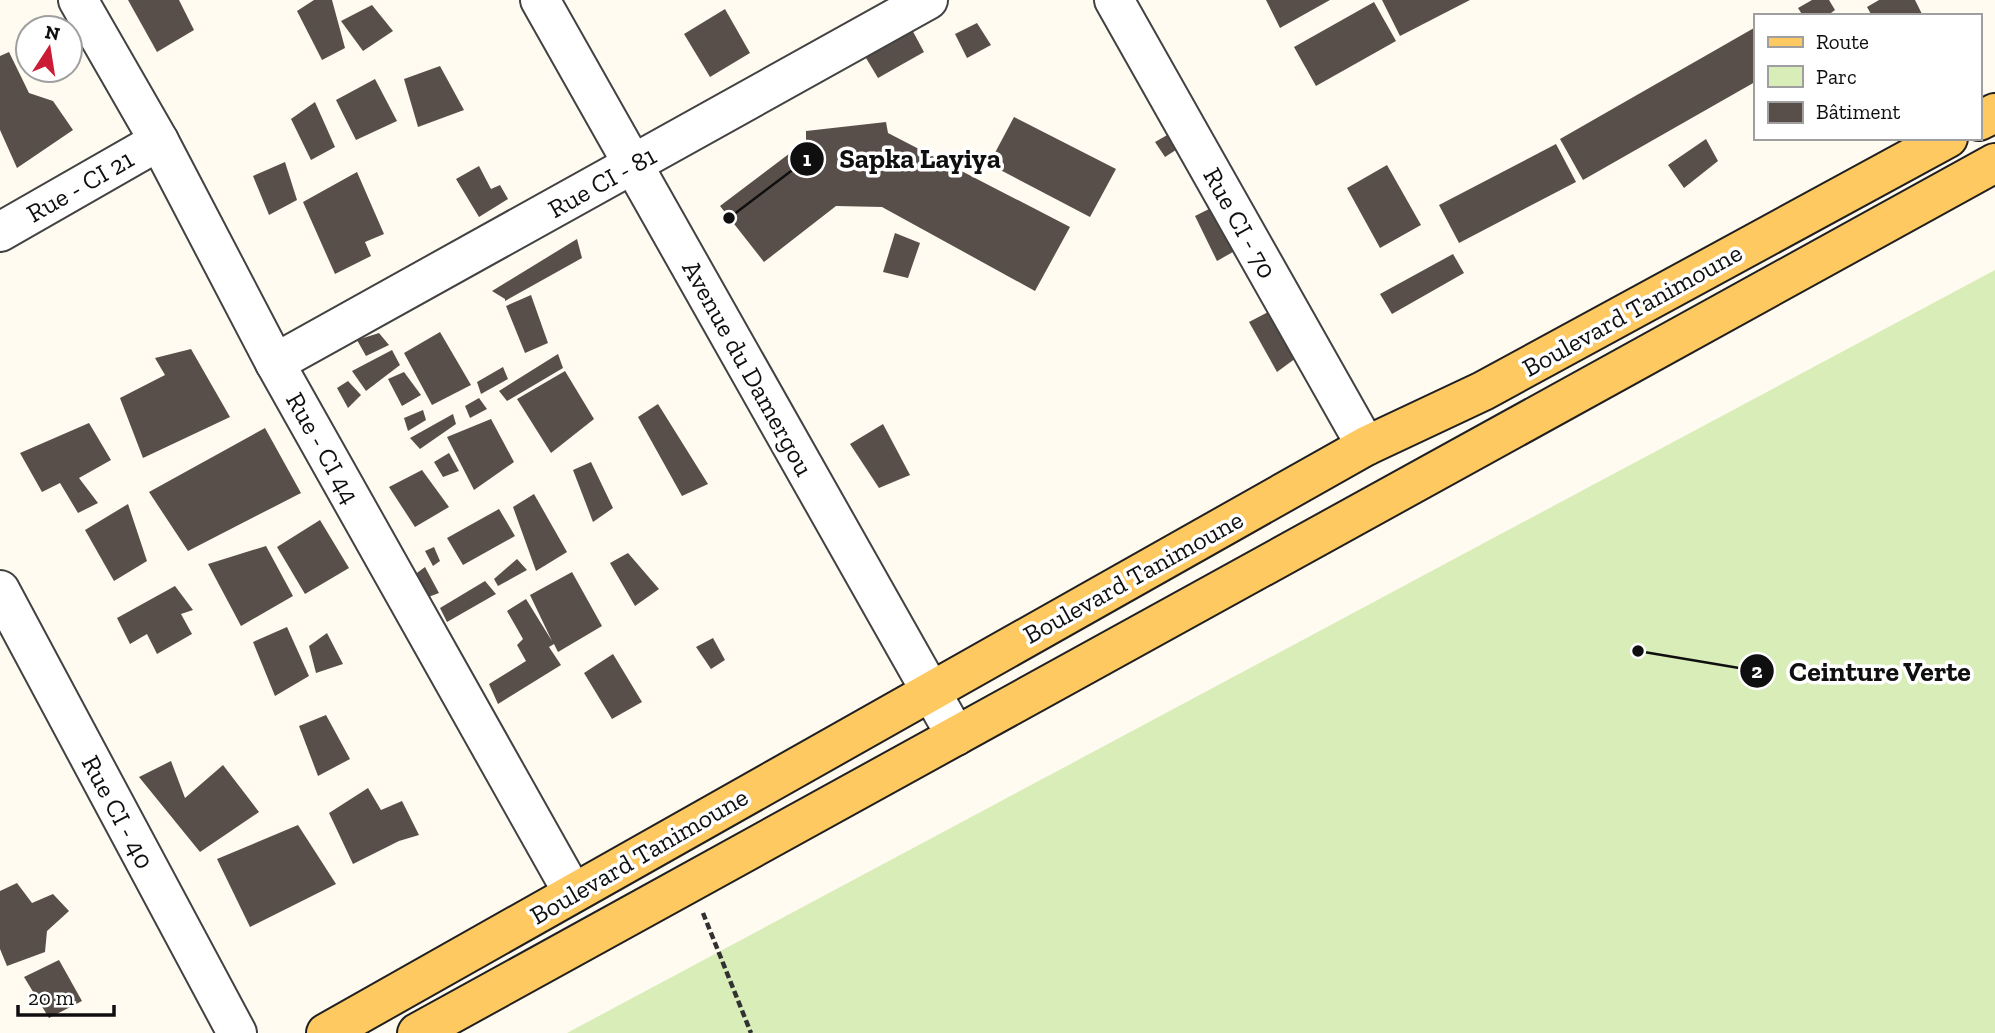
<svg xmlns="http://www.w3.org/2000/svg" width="1995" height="1033" font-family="'Zilla Slab',serif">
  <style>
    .green { fill: #d8edb7 }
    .building { fill: #594f4a }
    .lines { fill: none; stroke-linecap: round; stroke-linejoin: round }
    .minor-casing { stroke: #424242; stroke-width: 42 }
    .major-casing { stroke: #202020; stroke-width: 42 }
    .path { stroke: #313131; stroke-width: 4.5; stroke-dasharray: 7 3.5; stroke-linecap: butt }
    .minor { stroke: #fff; stroke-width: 38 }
    .major { stroke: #ffc961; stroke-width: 38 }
    .labels { text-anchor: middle; stroke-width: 7; stroke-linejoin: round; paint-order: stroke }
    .street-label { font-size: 26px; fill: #0f0f0f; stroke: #fff }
    .leader { fill: none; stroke: #0f0f0f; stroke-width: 2.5 }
    .callout-dot { fill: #0f0f0f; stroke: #fff; stroke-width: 2.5 }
    .mark-label { font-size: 21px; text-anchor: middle; font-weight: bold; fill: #fff }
    .callout-label { font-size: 28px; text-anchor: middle; font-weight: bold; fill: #0f0f0f; stroke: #fff; stroke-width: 7; stroke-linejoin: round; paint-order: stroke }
  </style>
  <rect width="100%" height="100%" fill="#fffbf1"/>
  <!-- green -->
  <path class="green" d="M1995,270V1033H567Z"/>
  <!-- building -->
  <g class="building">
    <path d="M128,0H179L194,30L157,52Z"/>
    <path d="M314,0H332L345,48L322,60L297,11Z"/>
    <path d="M1266,0H1330L1280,28Z"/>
    <path d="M1382,0H1470L1400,36Z"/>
    <path d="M1812,0H1829L1835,10L1827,16H1803L1798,8Z"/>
    <path d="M1879,0H1915L1922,14L1919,16H1872L1867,7Z"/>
    <path d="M1374,2L1396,41L1316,86L1294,47Z"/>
    <path d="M372,5L393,31L363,51L341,21Z"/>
    <path d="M725,9L750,53L710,77L684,34Z"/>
    <path d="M977,23L991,45L967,58L955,34Z"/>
    <path d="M910,26L924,52L878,78L863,53Z"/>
    <path d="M1754,28L1755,82L1583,180L1560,139Z"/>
    <path d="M9,52L29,93L53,101L73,130L17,168L0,130V56Z"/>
    <path d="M440,66L464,110L418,127L404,79Z"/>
    <path d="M375,79L397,121L356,140L336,100Z"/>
    <path d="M315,102L335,147L311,160L291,119Z"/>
    <path d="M1014,117L1116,169L1090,217L989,164Z"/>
    <path d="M886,122L888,133L1070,227L1035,291L882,207L836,206L764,262L720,206L806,141V131Z"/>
    <path d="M1176,130L1182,146L1165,157L1155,142Z"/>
    <path d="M1706,139L1718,161L1684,188L1668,165Z"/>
    <path d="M1556,144L1576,182L1459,243L1439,205Z"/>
    <path d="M285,162L297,200L269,215L253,176Z"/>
    <path d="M1387,165L1421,225L1380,248L1347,188Z"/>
    <path d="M479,166L491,189L500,185L508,199L479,217L456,179Z"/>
    <path d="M357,172L384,234L365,242L371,256L335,274L303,202Z"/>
    <path d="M1221,203L1240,248L1217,261L1195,216Z"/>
    <path d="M895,233L920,243L908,278L883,272Z"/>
    <path d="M577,239L582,258L505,301V299L492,291Z"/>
    <path d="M1453,254L1464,273L1392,314L1380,294Z"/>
    <path d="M531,295L548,343L525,353L506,306Z"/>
    <path d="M1272,310L1296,358L1277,372L1249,322Z"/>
    <path d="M440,332L471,385L432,405L404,353Z"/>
    <path d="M379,333L389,345L366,356L357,340Z"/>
    <path d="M191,349L230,417L143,458L120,398L165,375L155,358Z"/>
    <path d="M392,350L400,365L366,391L352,371Z"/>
    <path d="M558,354L563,368L507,401L499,391Z"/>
    <path d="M503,367L508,379L481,394L477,382Z"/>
    <path d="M565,371L594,419L551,453L517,399Z"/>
    <path d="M404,372L421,395L402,406L388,379Z"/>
    <path d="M348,381L361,395L348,408L337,388Z"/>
    <path d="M479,398L487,409L470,418L465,406Z"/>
    <path d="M658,404L708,484L682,496L638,417Z"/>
    <path d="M423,410L426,420L408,431L404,418Z"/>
    <path d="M453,414L456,424L420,449L410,438Z"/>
    <path d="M491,419L514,462L474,490L447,437Z"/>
    <path d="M89,423L111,460L79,478L98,503L78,513L60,483L42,492L20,453Z"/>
    <path d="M883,424L910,475L879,488L850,444Z"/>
    <path d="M265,428L301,493L188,551L149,492Z"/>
    <path d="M449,453L459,471L443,477L434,462Z"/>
    <path d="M591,462L613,508L593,522L573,470Z"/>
    <path d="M422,470L449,507L415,527L389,487Z"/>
    <path d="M534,494L567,552L536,571L513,507Z"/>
    <path d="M128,504L147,561L114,581L85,530Z"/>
    <path d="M499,509L515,536L463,565L447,538Z"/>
    <path d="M320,520L349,568L305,594L277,547Z"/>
    <path d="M266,546L293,596L241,626L208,564Z"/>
    <path d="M434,547L440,561L433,566L425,551Z"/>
    <path d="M628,553L659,589L635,606L610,563Z"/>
    <path d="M517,559L527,570L498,586L494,579Z"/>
    <path d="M425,567L439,593L423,599L410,578Z"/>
    <path d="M572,572L602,626L558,652L554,644L549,647L561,665L498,704L489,684L526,661L517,645L523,639L507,611L526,599L552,641L530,595Z"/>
    <path d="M485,581L496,594L447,622L440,608Z"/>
    <path d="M175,586L193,610L181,614L192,634L157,654L147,634L130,644L117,618Z"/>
    <path d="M287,627L309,676L275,696L253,642Z"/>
    <path d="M327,633L343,664L316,673L309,646Z"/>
    <path d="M713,638L725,660L711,669L696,647Z"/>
    <path d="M613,654L642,702L612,719L584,673Z"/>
    <path d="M326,715L350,759L318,776L299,726Z"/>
    <path d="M171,761L185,798L223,765L259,812L200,852L139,777Z"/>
    <path d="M368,788L381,810L402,801L419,835L399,841L353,864L329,813Z"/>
    <path d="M298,825L336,884L250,927L217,859Z"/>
    <path d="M17,883L32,903L53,894L69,911L47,931L45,952L7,966L0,949V891Z"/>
    <path d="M59,960L82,1001L49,1018L24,977Z"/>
  </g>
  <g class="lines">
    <!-- minor casing -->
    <g class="minor-casing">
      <g id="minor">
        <path d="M78,0L159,141L275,363L573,893"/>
        <path d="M540,0L956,736"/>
        <path d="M1114,0L1366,446"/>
        <path d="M0,232L159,141"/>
        <path d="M275,363L928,0"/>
        <path d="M0,590L237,1033"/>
      </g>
    </g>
    <!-- major casing -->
    <g class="major-casing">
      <g id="major">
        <path d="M1979,121L1995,113"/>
        <path d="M326,1033L1366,446L1483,391L1948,138"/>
        <path d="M417,1033L1995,163"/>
      </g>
    </g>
    <!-- path -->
    <path class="path" d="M703,913L751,1033"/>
    <!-- minor -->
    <use href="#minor" class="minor"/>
    <!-- major -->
    <use href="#major" class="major"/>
  </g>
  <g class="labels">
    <!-- street labels -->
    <g class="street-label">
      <text transform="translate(602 182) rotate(-29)" y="9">Rue CI - 81</text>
      <text transform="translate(80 186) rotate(-30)" y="9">Rue - CI 21</text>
      <text transform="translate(1240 223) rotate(61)" y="9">Rue CI - 70</text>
      <text transform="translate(1632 310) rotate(-29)" y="9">Boulevard Tanimoune</text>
      <text transform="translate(748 368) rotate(61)" y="9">Avenue du Damergou</text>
      <text transform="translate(323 448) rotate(61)" y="9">Rue - CI 44</text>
      <text transform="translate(1133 577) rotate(-29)" y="9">Boulevard Tanimoune</text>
      <text transform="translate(118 812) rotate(62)" y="9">Rue CI - 40</text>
      <text transform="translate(639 856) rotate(-30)" y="9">Boulevard Tanimoune</text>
    </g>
  </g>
  <!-- callouts -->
  <path class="leader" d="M729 218L807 159M1638 651L1757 671"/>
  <g class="callout-dot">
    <circle cx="729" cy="218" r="7"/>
    <circle cx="1638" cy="651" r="7"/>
    <circle cx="807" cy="159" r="18"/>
    <circle cx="1757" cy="671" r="18"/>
  </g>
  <g class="mark-label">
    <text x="807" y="166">1</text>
    <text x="1757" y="678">2</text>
  </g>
  <g class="callout-label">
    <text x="920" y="168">Sapka Layiya</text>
    <text x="1880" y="681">Ceinture Verte</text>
  </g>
  <!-- legend -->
  <rect x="1754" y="14" width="228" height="126" fill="#ffffff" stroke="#9f9f9f" stroke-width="2"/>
  <rect x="1768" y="37" width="35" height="10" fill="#ffc961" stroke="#9f9f9f" stroke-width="2"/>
  <text x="1816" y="49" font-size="21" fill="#0f0f0f">Route</text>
  <rect x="1768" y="66" width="35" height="21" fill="#d8edb7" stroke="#9f9f9f" stroke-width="2"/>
  <text x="1816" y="84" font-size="21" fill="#0f0f0f">Parc</text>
  <rect x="1768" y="102" width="35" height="21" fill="#594f4a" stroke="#9f9f9f" stroke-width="2"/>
  <text x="1816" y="119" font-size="21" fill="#0f0f0f">Bâtiment</text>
  <!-- north arrow -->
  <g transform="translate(49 49) rotate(12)"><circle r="33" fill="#ffffff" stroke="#9f9f9f" stroke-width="2"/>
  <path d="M0-5L12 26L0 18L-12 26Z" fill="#cb1b35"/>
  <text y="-10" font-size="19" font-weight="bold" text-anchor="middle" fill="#0f0f0f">N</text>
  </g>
  <!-- scale -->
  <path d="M18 1005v10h96v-10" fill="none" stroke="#0f0f0f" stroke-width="3.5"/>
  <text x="28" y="1005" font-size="21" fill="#0f0f0f" stroke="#ffffff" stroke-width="5" paint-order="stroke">20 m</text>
</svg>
